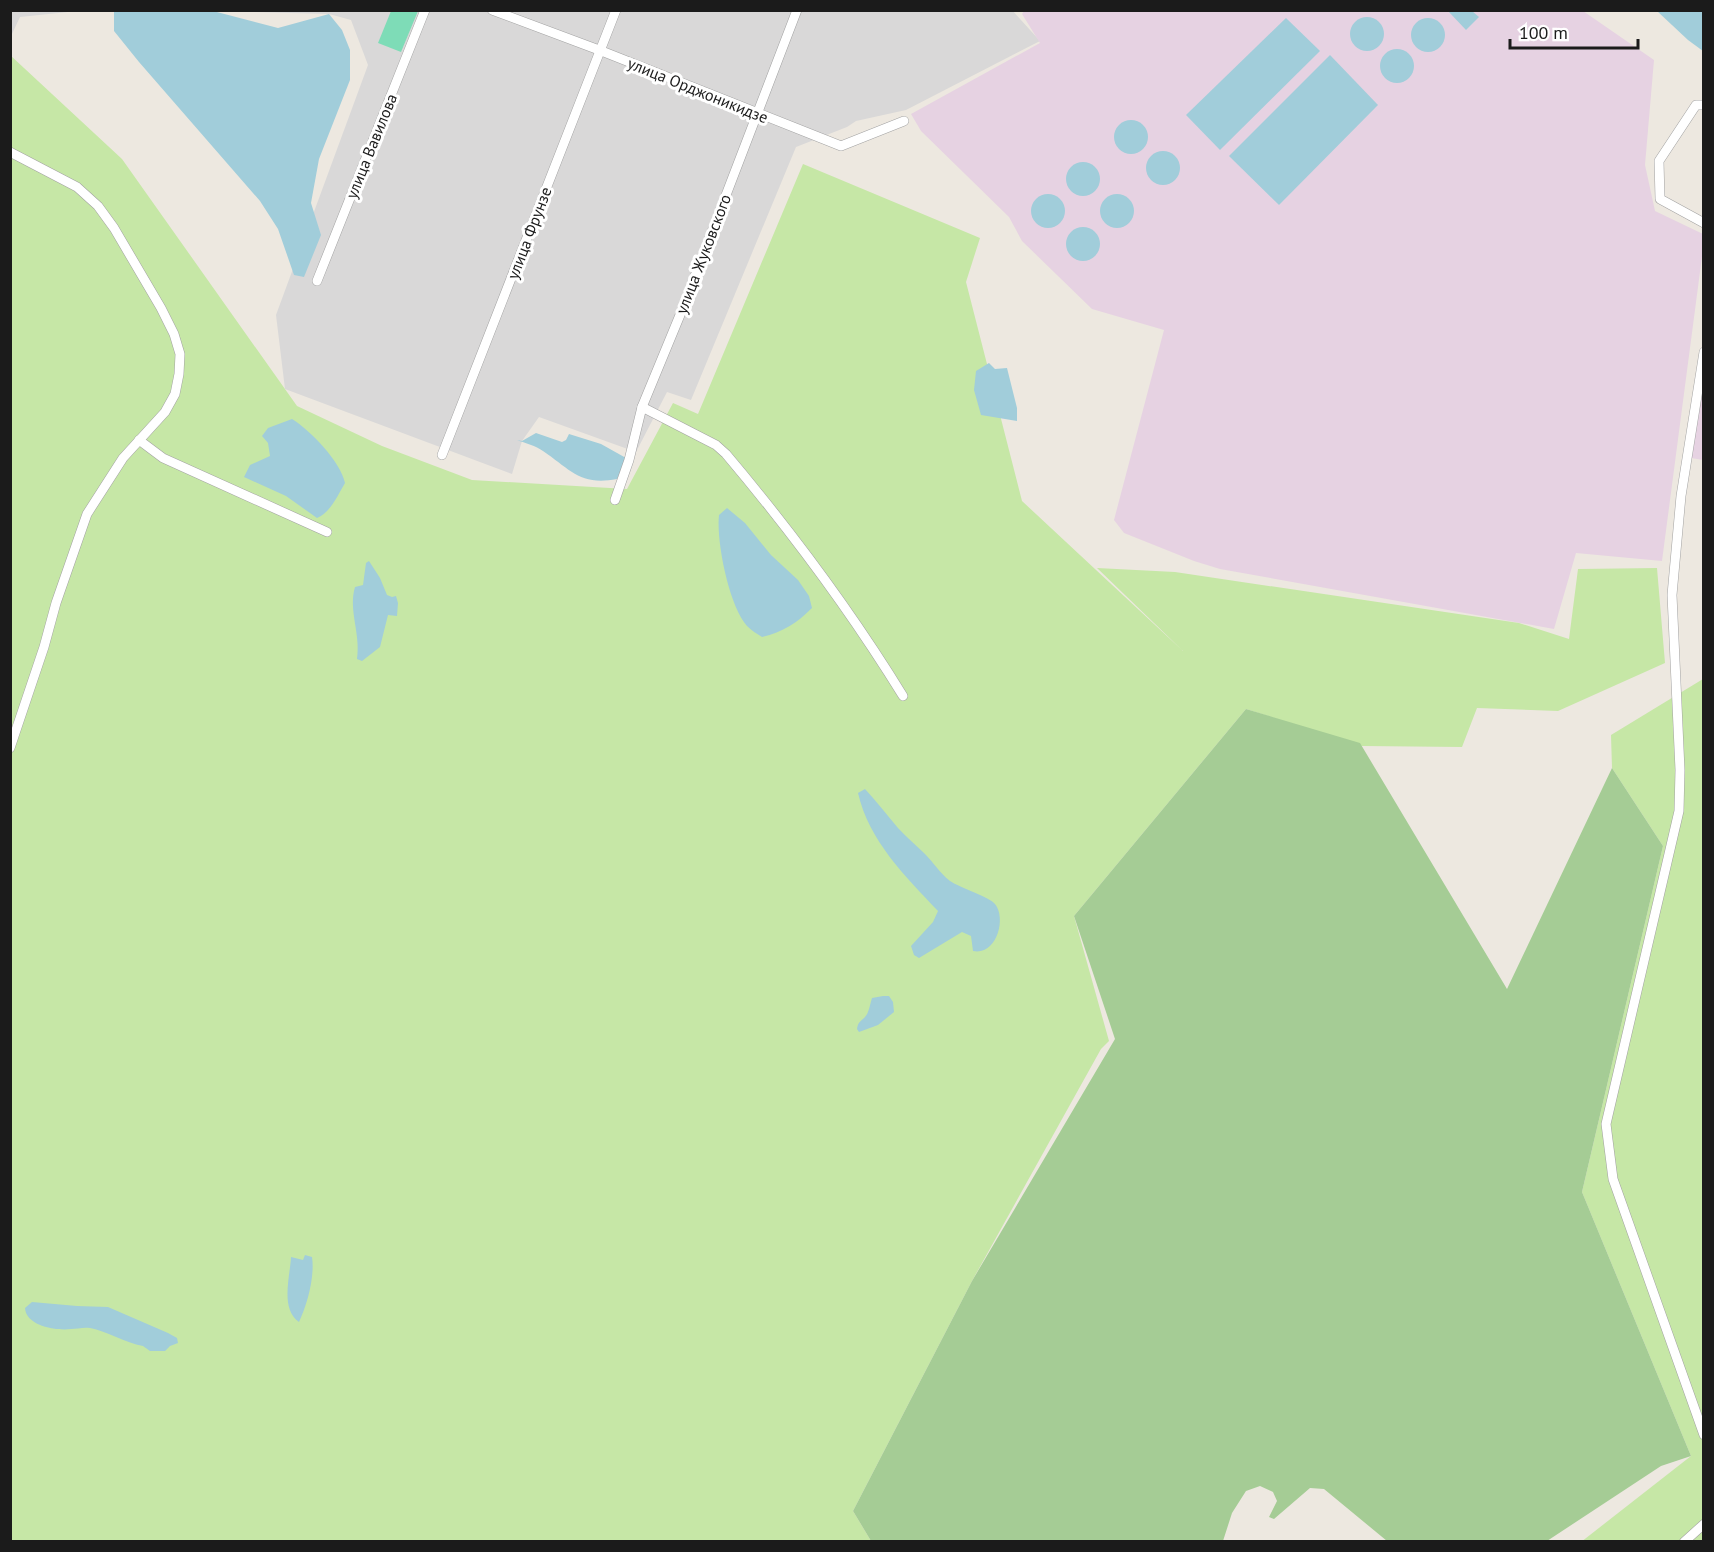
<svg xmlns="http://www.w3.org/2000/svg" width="1714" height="1552" font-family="'PT Sans',sans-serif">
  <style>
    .residential { fill: #d9d8d8 }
    .industrial { fill: #e6d2e2 }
    .grass { fill: #c6e7a6 }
    .forest { fill: #a5cc95 }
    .pitch { fill: #7edcb7 }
    .water { fill: #a1cdda }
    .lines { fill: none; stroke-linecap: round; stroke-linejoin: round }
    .street-casing { stroke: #a2a2a2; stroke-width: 10 }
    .street { stroke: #fff; stroke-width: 9 }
    .labels { text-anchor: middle; stroke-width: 6; stroke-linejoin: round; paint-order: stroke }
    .street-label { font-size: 16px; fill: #1b1b1b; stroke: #fff }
  </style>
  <rect width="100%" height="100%" fill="#ede8e0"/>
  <!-- residential -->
  <g class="residential">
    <path d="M11,10H77V11L20,17L11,36Z"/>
    <path d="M1012,10L1040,41L906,110L856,121L847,127L796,147L691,400L667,392L636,452L539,417L522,441L512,474L285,389L276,315L368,65L351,20L329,14L213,11Z"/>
  </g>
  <!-- industrial -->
  <g class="industrial">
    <path d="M1024,11H1583L1654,60L1645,165L1655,211L1703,234V249L1662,561L1576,553L1554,629L1220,569L1194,561L1124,533L1114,520L1164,330L1092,309L1022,241L1009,217L921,131L911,114L1040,43L1022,14Z"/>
    <path d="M1703,375V460L1691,458Z"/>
  </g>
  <!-- grass -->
  <g class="grass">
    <path d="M10,55L122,159L297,406L382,446L472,480L627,489L673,403L698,414L803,164L980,238L966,282L1022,501L1183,651L1097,568L1175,572L1519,623L1569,639L1578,569L1657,568L1665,663L1558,711L1477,708L1462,747L1362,746L1246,709L1074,916L1109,1041L1101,1049L972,1281L853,1511L871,1541H11Z"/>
    <path d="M1703,679V1541L1581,1542L1691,1456L1582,1192L1663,846L1612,768L1611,735Z"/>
  </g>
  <!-- forest -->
  <path class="forest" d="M1246,709L1360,743L1507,989L1612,768L1663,846L1582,1192L1691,1456L1661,1466L1547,1541H1387L1324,1489L1310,1488L1274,1519L1269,1517L1277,1501L1273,1492L1260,1486L1246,1491L1232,1513L1223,1541H871L853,1511L972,1281L1115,1039L1074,916Z"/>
  <!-- pitch -->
  <path class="pitch" d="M391,11H418L401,52L378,43Z"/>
  <!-- water -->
  <g class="water">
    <path d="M114,11H213L278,28L329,14L342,30L350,50V80L319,159L311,203L321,235L304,277L294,275L278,229L260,201L139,62L114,31Z"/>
    <path d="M1448,11H1472L1479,17L1466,30Z"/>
    <path d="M1657,11H1703V51L1688,40Z"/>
    <circle cx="1367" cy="34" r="17"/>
    <path d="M1286,18L1320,51L1220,150L1186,115Z"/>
    <circle cx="1428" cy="35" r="17"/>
    <circle cx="1397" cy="66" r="17"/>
    <path d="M1330,55L1378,105L1279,205L1229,156Z"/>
    <circle cx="1131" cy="137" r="17"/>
    <circle cx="1163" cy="168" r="17"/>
    <circle cx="1083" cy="179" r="17"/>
    <circle cx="1117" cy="211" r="17"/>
    <circle cx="1048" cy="211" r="17"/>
    <circle cx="1083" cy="244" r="17"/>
    <path d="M989,363L995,369L1007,368L1017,408V421L981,415L974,390L976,371Z"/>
    <path d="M292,419C310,430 341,462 345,483C338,495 330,513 317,518L286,496L244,477L250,465L270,456L268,443L262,436L268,428Z"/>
    <path d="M536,433L562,442L566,440L569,434L601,444L626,458L625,464L617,479C580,486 571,470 543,451C536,446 525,443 517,440L522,441Z"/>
    <path d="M727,508L745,523L771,555L798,580L809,596L812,608C797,623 783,632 762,637C757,634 751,630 747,626C729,606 716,541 719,515Z"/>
    <path d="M369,561L380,578L387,595L392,597L396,596L398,603L397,616L388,615L380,647L362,661L357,659C361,634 348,610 355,587L363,585L366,563Z"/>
    <path d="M865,789C877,802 887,815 898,828C906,837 916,845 925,854C934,863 939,872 950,881C960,888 990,897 995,904C1007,919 996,956 973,951L971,936L962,932L919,958L914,955L911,946L933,922L938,911C905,876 869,841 858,793Z"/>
    <path d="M883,996H889L893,1002L894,1012L878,1025L859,1032L857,1029C858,1022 860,1022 865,1017C869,1013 870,1004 872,998Z"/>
    <path d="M305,1255L312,1257C315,1277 307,1305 299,1322C280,1309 290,1277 291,1257L303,1260Z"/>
    <path d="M32,1302L77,1306L108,1307L168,1333L177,1338L178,1343L170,1346L165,1351H150L143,1346C125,1343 107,1331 90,1328C83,1327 77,1329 71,1329C56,1331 26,1326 25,1308Z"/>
  </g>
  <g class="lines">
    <!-- street casing -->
    <g class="street-casing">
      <g id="street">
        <path d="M492,10L599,50L841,146L904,121"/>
        <path d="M1704,105H1696L1659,161L1660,199L1704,223"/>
        <path d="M10,152L77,187L98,206L114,228L161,308L174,334L180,354L179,374L175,394L165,412L123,458L87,514L56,603L44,647L10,748"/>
        <path d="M317,281L425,10"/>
        <path d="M1704,352L1681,496L1672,595L1680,770L1679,811L1606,1124L1613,1179L1704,1435"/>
        <path d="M642,407L716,445L726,454C791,531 850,610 903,696"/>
        <path d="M139,440L163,458L327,532"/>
        <path d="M442,455L616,10"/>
        <path d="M615,500L629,460L642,407L680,315L797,10"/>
        <path d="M1684,1542L1704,1524"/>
      </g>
    </g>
    <!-- street -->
    <use href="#street" class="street"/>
  </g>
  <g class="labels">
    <!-- street labels -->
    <g class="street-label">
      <text transform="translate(698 90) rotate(22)" y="6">улица Орджоникидзе</text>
      <text transform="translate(371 146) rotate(-68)" y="6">улица Вавилова</text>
      <text transform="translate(529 233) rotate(-69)" y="6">улица Фрунзе</text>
      <text transform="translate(703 254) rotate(-69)" y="6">улица Жуковского</text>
    </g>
  </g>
  <!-- border -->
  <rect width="1714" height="1552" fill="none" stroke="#1b1b1b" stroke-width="24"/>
  <!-- scale -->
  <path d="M1510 39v9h128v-9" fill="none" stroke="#1b1b1b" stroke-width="3"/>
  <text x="1519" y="39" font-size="18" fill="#1b1b1b" stroke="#ffffff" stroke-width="4.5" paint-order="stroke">100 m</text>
</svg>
